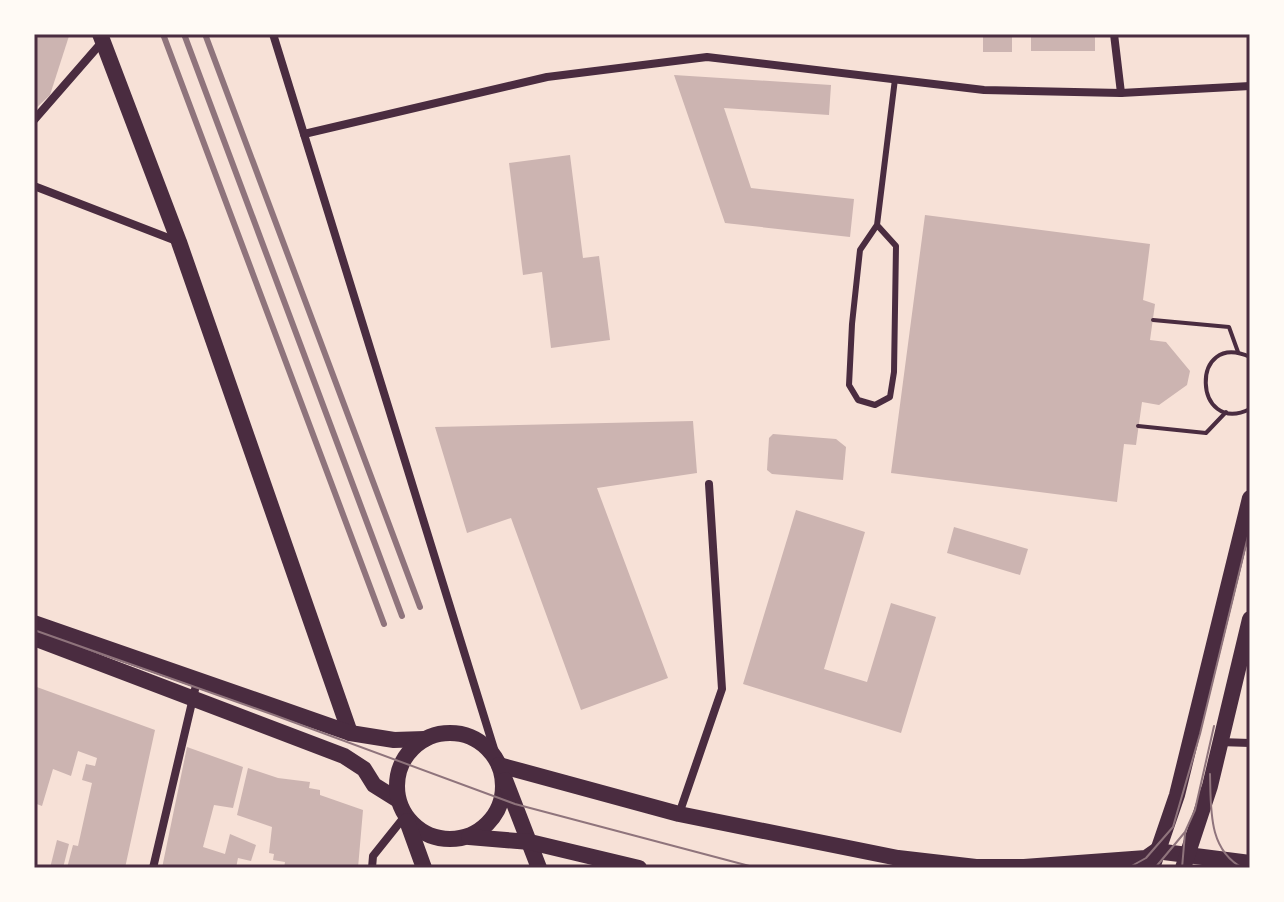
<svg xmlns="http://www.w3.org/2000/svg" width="1284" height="902" font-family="Roboto,sans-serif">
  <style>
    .building { fill: #ccb4b1 }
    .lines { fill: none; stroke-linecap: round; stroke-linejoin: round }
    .path { stroke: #4a2c40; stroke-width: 4 }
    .service { stroke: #4a2c40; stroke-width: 6 }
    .minor { stroke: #4a2c40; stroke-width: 8 }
    .secondary { stroke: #4a2c40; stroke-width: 16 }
    .tram { stroke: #8f747c; stroke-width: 2 }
    .rail { stroke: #8f747c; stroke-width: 6 }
    .neatline { fill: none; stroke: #4a2c40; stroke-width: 3 }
  </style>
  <rect width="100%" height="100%" fill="#f7e1d7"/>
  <!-- building -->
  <g class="building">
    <path d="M34,34H68L69,36L50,95L34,110Z"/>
    <rect x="983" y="34" width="29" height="18"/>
    <rect x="1031" y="34" width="64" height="17"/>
    <path d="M674,75L831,85L829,115L724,108L751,188L854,199L850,237L725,223Z"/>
    <path d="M570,155L583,258L599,256L610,340L551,348L542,272L523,275L509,163Z"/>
    <path d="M925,215L1150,244L1143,300L1155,304L1150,340L1166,342L1190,371L1187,385L1159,405L1142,402L1136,445L1124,444L1117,502L891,473Z"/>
    <path d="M693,421L697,473L597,488L668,678L581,710L511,518L467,533L435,427Z"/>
    <path d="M773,434L836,439L846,447L843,480L772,474L767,470L769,438Z"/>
    <path d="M796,510L865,532L824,669L867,682L891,603L936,617L901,733L743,684Z"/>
    <path d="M954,527L1028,549L1020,575L947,553Z"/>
    <path d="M34,686L155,730L125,868H67L73,845L78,846L92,783L82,780L86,764L95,766L97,758L78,751L71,776L53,769L42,806L34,803Z"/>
    <path d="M187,747L243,767L233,808L214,805L203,847L225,854L230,834L256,845L251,861L238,858L236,868H162Z"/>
    <path d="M248,768L278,778L310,782L309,788L320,790V795L363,810L358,868H284L285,862L273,860L274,854L269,853L272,827L237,815Z"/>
    <path d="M57,840L69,844L63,868H50Z"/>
  </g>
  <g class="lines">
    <!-- path -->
    <g class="path">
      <path d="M1153,320L1229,327L1238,352"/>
      <path d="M1250,357C1189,329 1193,437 1250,409"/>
      <path d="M1138,426L1206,433L1226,412"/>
    </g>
    <!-- service -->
    <path class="service" d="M877,225L896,246L894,372L890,397L875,405L858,400L849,385L852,324L860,250L877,225L895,79"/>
    <!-- minor -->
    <g class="minor">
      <path d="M273,34L499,765"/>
      <path d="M1114,34L1121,93"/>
      <path d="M34,120L102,42"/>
      <path d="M304,134L547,77L707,57L984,90L1121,93L1250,86"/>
      <path d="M34,186L179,242"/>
      <path d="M1219,742L1250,743"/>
      <path d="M679,814L722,689L709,484"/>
      <path d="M153,868L197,681"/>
      <path d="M372,868L373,856L405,816"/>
    </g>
    <!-- secondary -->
    <g class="secondary">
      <path d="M100,34L179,242L350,733"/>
      <path d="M34,623L350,733L394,740L425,739"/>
      <path d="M34,638L344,756L364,769L374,785L398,800"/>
      <circle cx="450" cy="786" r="53"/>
      <path d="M499,765L679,814L898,858L976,867H1024L1146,858L1156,851L1250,863"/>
      <path d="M505,780L539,868"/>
      <path d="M407,821L424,868"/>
      <path d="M469,837L530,842L639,868"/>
      <path d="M1152,868L1177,795L1250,498"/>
      <path d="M1183,868L1210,786L1250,619"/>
    </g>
    <!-- tram -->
    <g class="tram">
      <path d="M34,630L274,715L515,804L757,868"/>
      <path d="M1210,774C1211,809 1208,850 1243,868"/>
      <path d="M1128,868L1146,858L1173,827L1200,734L1250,528"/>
      <path d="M1155,868L1185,832L1195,810L1214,726"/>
      <path d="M1182,868L1185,833"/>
    </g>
    <!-- rail -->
    <g class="rail">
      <path d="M163,34L384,624"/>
      <path d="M184,34L402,616"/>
      <path d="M205,34L420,607"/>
    </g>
  </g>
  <!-- border -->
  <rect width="1284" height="902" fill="none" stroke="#fffaf5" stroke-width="72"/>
  <rect x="36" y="36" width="1212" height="830" class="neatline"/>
</svg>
